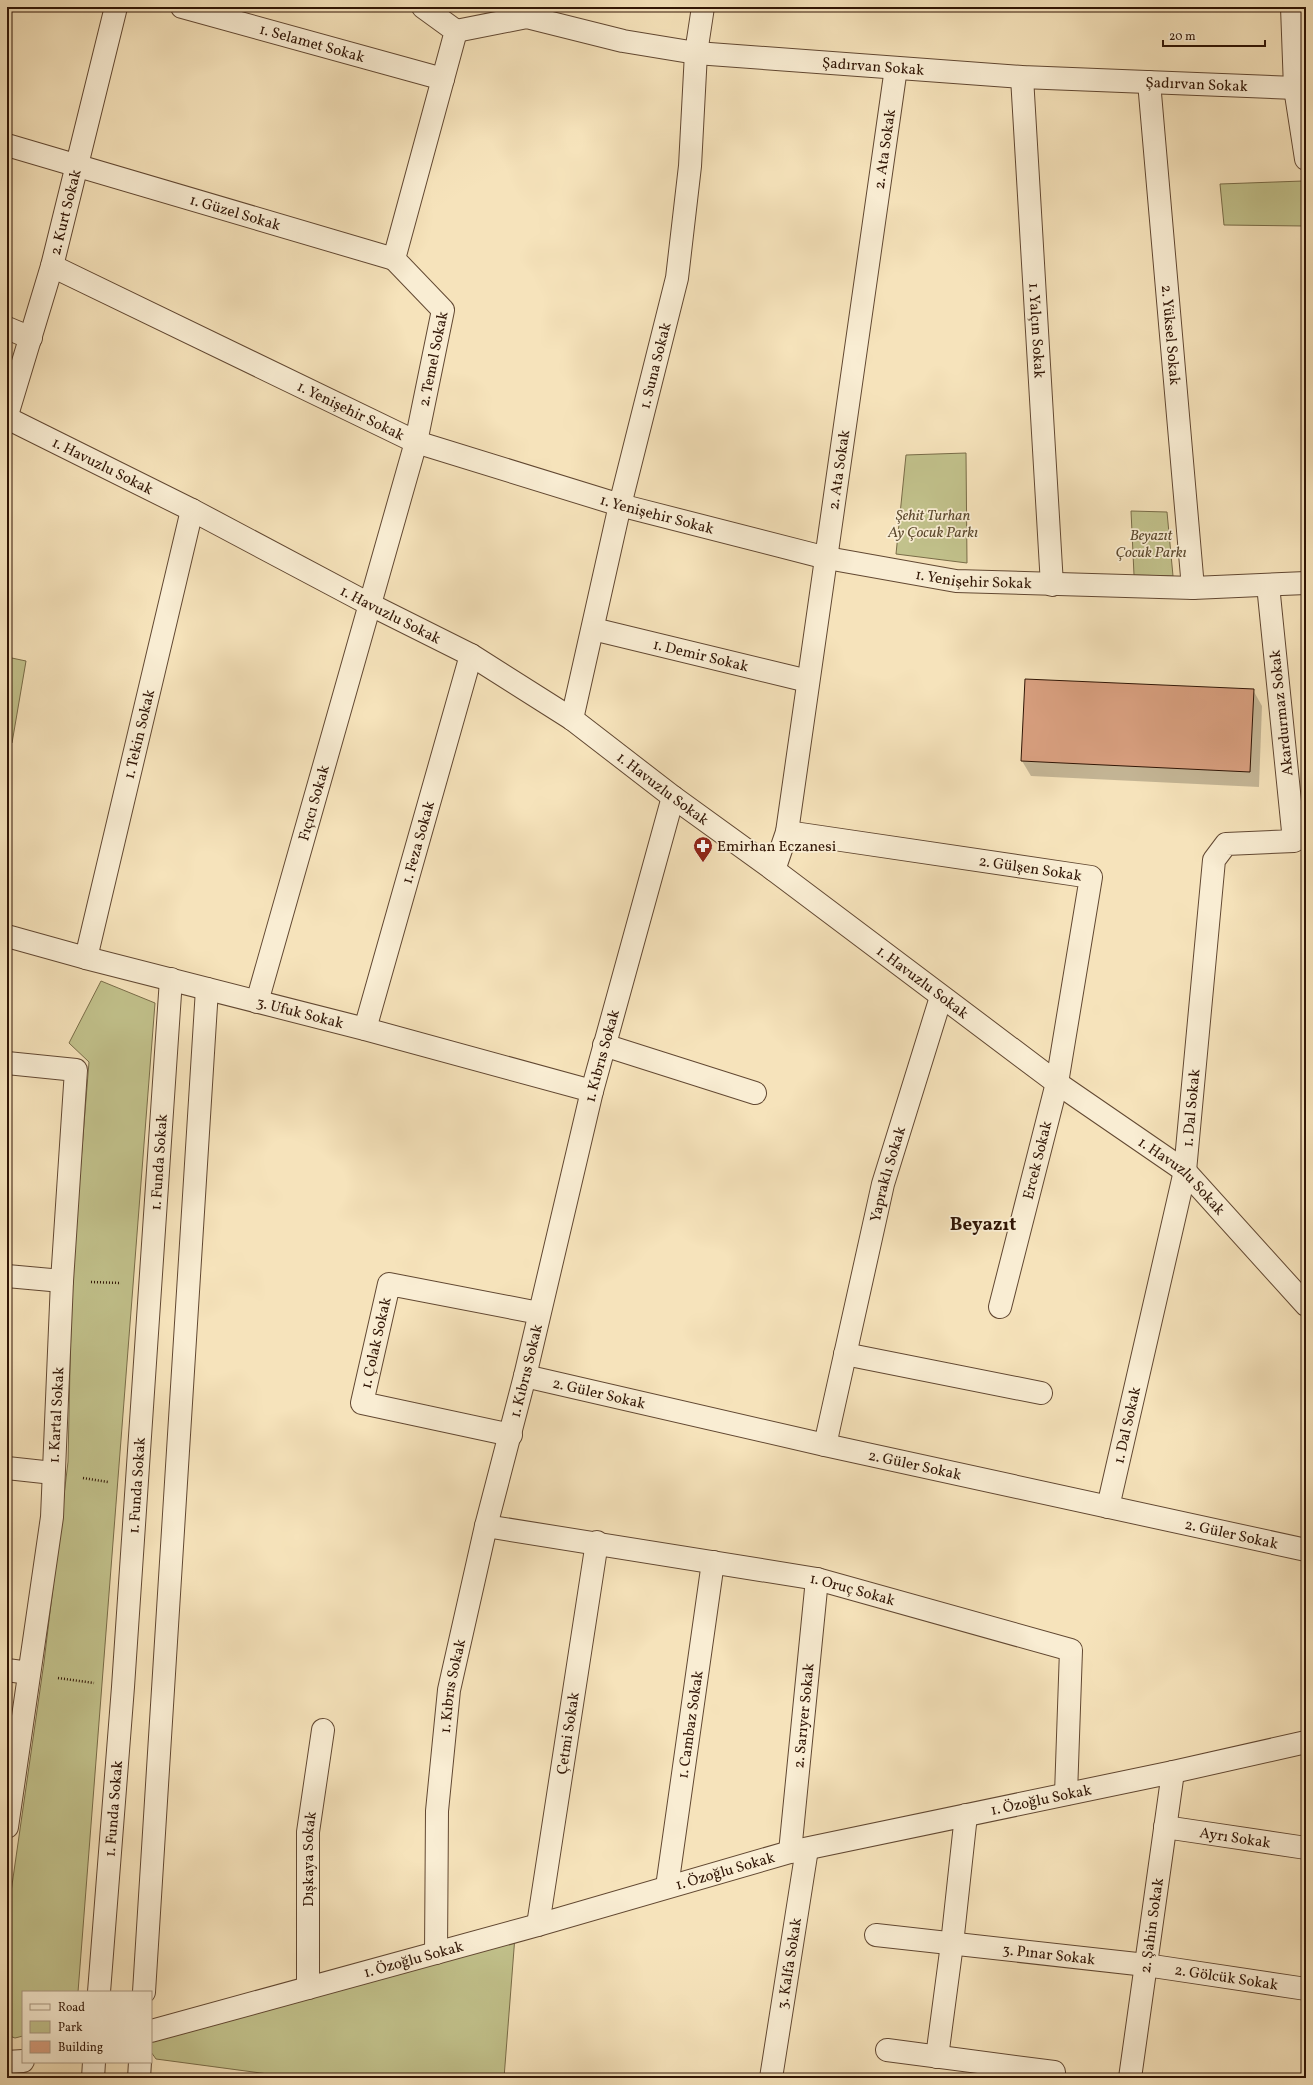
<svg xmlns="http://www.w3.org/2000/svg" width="1313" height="2085" font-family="Vollkorn,serif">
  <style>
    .green { fill: #c2c28c; stroke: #796c48 }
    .shadow { fill: #0003 }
    .building { fill: #d89f7f; stroke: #301505 }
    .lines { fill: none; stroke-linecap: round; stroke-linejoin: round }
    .minor-casing { stroke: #624832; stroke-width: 24 }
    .path { stroke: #301505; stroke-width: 2.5; stroke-dasharray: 1 2; stroke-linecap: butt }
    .minor { stroke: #f9edd3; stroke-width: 22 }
    .labels { text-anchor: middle; stroke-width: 3.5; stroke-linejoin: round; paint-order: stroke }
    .street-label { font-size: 15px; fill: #301505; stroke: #f9edd3 }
    .park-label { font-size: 15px; font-style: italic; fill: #5c492e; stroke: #f9edd3 }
    .poi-label { font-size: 15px; fill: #301505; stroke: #f9edd3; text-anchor: start }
    .district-label { font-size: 19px; font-weight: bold; fill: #301505; stroke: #f9edd3 }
  </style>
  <rect width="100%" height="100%" fill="#f6e3bb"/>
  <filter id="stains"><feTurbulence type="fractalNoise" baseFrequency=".005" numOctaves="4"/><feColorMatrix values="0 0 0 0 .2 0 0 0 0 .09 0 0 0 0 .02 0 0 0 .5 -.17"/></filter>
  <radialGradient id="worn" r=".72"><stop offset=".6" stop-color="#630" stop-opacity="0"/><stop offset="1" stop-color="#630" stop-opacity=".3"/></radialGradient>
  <!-- green -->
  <g class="green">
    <path d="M1303,181L1304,226L1224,225L1220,184Z"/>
    <path d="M966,453L967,563L896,554L906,455Z"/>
    <path d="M1131,511L1167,512L1173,576L1134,575Z"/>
    <path d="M7,657L26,661L12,743L7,742Z"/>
    <path d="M101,981L155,1003L78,1992H23V2036L15,2038L7,2035V1920L44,1662L68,1462L72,1272L89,1062L69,1043Z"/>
    <path d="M515,1936L504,2078H298L156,2059L151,2052V2037Z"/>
  </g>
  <!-- shadow -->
  <path class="shadow" d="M1253,690L1262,706L1259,787L1031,776L1022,761Z"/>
  <!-- building -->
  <path class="building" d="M1025,679L1254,689L1250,772L1021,761Z"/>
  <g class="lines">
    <!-- minor casing -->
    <g class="minor-casing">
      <g id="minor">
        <path id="s1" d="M182,7L443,79"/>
        <path d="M1292,7L1295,88L1306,159"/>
        <path id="s2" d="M456,31L527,17L623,41L696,53L1022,77L1295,88"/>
        <path id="s3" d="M1022,77L1052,585"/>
        <path id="s4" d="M1149,82L1193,588"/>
        <path id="s5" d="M7,145L394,259"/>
        <path id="s6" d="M52,266L416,442L620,505L827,558L956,581L1193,588L1306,583"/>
        <path d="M7,328L31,338"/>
        <path id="s7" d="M7,415L52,266L116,7"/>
        <path id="s8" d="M7,418L192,510L369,604L471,655L572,719L673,797L774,870L1057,1083L1185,1171L1306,1305"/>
        <path id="s9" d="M593,629L808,681"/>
        <path id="s10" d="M572,719L620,505L677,278L690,166L696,53L703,7"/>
        <path id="s11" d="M787,832L1091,877L1057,1083L1000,1307"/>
        <path id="s12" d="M774,870L787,832L896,68"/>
        <path id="s13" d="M7,936L86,958L365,1029L592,1091"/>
        <path id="s14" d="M86,958L192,510"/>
        <path id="s15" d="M257,1002L416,442L443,310L394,259L456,31L423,7"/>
        <path id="s16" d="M365,1029L471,655"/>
        <path d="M604,1045L755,1093"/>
        <path d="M7,1063L76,1070L62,1281L52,1517L7,1827"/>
        <path d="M7,1276L62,1281"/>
        <path d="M845,1354L1041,1393"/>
        <path id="s17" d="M525,1376L825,1445L1306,1550"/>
        <path id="s18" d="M511,1435L362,1403L389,1284L539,1313"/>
        <path id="s19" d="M825,1445L883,1184L941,997"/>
        <path d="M7,1468L53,1473"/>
        <path id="s20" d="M1108,1507L1185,1171L1214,860L1226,844L1294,841L1268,585"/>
        <path id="s21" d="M486,1526L817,1579L1071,1650L1066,1794"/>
        <path d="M7,1670L29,1673"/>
        <path id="s22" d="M1165,1827L1306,1848"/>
        <path id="s23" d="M790,1852L817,1579"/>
        <path id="s24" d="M667,1887L713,1562"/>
        <path id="s25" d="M538,1925L597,1542"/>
        <path id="s26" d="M876,1935L1146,1965L1306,1989"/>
        <path id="s27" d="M436,1953L437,1811L449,1690L486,1526L525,1376L592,1091L673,797"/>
        <path id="s28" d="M308,1988V1832L323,1730"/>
        <path id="s29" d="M99,1992L123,1687L171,979"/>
        <path d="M144,1992L207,989"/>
        <path id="s30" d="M151,2031L538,1925L790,1852L1173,1772L1306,1742"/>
        <path d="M887,2050L1054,2072"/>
        <path d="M937,2057L952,1944L966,1815"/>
        <path d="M7,2062L23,2061"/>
        <path d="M93,2078L94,2062"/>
        <path d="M139,2078L140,2062"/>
        <path id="s31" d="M771,2078L807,1849"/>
        <path id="s32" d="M1130,2078L1173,1772"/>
      </g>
    </g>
    <!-- path -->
    <g class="path">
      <path d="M91,1282L121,1283"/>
      <path d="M83,1478L108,1482"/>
      <path d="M58,1678L94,1683"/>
    </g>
    <!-- minor -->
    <use href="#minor" class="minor"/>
  </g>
  <!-- icons -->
  <defs>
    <g id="pharmacy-pin" transform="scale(1)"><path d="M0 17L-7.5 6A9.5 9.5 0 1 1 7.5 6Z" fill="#8f2418" stroke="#f9edd3"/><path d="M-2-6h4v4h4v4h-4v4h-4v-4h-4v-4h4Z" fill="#fff"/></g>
  </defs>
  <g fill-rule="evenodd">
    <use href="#pharmacy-pin" x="703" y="846"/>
  </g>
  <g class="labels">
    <!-- street labels -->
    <g class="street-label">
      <text dy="5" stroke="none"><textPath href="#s1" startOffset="135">1. Selamet Sokak</textPath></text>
      <text dy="5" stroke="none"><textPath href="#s2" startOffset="423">Şadırvan Sokak</textPath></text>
      <text dy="5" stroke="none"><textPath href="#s2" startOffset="747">Şadırvan Sokak</textPath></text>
      <text dy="5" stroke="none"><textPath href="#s12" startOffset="730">2. Ata Sokak</textPath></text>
      <text dy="5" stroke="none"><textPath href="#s7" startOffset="211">2. Kurt Sokak</textPath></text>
      <text dy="5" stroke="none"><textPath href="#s5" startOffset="238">1. Güzel Sokak</textPath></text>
      <text dy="5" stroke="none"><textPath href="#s3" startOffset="254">1. Yalçın Sokak</textPath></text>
      <text dy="5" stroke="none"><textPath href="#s4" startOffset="254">2. Yüksel Sokak</textPath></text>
      <text dy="5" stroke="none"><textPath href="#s15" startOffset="667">2. Temel Sokak</textPath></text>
      <text dy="5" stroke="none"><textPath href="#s10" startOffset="363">1. Suna Sokak</textPath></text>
      <text dy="5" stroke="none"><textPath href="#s6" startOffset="332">1. Yenişehir Sokak</textPath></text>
      <text dy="5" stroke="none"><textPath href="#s8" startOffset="107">1. Havuzlu Sokak</textPath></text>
      <text dy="5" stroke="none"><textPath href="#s12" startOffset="406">2. Ata Sokak</textPath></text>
      <text dy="5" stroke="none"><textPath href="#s6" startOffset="656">1. Yenişehir Sokak</textPath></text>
      <text dy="5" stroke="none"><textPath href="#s6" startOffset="980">1. Yenişehir Sokak</textPath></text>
      <text dy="5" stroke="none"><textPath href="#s8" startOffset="431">1. Havuzlu Sokak</textPath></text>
      <text dy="5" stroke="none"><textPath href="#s9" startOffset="111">1. Demir Sokak</textPath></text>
      <text transform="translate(1281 713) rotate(-96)" y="5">Akardurmaz Sokak</text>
      <text dy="5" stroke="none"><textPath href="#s14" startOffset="230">1. Tekin Sokak</textPath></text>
      <text dy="5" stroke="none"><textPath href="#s8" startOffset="755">1. Havuzlu Sokak</textPath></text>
      <text dy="5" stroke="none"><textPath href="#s15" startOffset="207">Fıçıcı Sokak</textPath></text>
      <text dy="5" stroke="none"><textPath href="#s16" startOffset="194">1. Feza Sokak</textPath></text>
      <text dy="5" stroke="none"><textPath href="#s11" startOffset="246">2. Gülşen Sokak</textPath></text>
      <text dy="5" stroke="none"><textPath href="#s8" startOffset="1079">1. Havuzlu Sokak</textPath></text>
      <text dy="5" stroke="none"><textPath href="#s13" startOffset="303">3. Ufuk Sokak</textPath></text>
      <text dy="5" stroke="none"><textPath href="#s27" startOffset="916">1. Kıbrıs Sokak</textPath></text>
      <text dy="5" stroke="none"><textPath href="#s20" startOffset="408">1. Dal Sokak</textPath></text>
      <text transform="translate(1037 1160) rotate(-76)" y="5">Ercek Sokak</text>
      <text dy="5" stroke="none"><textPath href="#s29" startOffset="832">1. Funda Sokak</textPath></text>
      <text dy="5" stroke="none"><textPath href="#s19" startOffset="278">Yapraklı Sokak</textPath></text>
      <text dy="5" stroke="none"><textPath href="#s8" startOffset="1403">1. Havuzlu Sokak</textPath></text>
      <text dy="5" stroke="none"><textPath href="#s18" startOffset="214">1. Çolak Sokak</textPath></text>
      <text dy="5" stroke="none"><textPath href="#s27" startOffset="592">1. Kıbrıs Sokak</textPath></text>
      <text dy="5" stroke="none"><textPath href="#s17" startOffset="76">2. Güler Sokak</textPath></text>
      <text transform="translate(56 1415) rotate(-87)" y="5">1. Kartal Sokak</text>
      <text dy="5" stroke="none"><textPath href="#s20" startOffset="84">1. Dal Sokak</textPath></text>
      <text dy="5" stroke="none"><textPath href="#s17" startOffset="400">2. Güler Sokak</textPath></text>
      <text dy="5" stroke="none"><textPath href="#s29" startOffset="508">1. Funda Sokak</textPath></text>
      <text dy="5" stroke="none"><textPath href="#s17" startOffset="724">2. Güler Sokak</textPath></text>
      <text dy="5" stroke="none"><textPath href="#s21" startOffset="372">1. Oruç Sokak</textPath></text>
      <text dy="5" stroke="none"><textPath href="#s27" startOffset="268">1. Kıbrıs Sokak</textPath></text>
      <text dy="5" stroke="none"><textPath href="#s23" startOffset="137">2. Sarıyer Sokak</textPath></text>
      <text dy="5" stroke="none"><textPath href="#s24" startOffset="164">1. Cambaz Sokak</textPath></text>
      <text dy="5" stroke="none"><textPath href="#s25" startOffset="194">Çetmi Sokak</textPath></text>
      <text dy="5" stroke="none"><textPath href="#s30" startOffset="920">1. Özoğlu Sokak</textPath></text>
      <text dy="5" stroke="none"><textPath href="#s29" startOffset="184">1. Funda Sokak</textPath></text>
      <text dy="5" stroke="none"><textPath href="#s22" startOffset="71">Ayrı Sokak</textPath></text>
      <text dy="5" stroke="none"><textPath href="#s28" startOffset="129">Dışkaya Sokak</textPath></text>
      <text dy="5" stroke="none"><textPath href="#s30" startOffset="596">1. Özoğlu Sokak</textPath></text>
      <text dy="5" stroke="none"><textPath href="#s32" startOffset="154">2. Şahin Sokak</textPath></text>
      <text dy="5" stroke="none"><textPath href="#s26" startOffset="174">3. Pınar Sokak</textPath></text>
      <text dy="5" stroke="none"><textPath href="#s30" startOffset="272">1. Özoğlu Sokak</textPath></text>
      <text dy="5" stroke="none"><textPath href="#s31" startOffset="116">3. Kalfa Sokak</textPath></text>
      <text dy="5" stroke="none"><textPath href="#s26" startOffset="353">2. Gölcük Sokak</textPath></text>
    </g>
    <!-- park labels -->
    <g class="park-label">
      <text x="933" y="520">Şehit Turhan<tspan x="933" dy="17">Ay Çocuk Parkı</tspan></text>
      <text x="1151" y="540">Beyazıt<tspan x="1151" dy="17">Çocuk Parkı</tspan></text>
    </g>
    <!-- poi labels -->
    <g class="poi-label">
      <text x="717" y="851">Emirhan Eczanesi</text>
    </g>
    <!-- district labels -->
    <g class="district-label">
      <text x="983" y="1230">Beyazıt</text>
    </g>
  </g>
  <!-- margin -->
  <rect width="1313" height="2085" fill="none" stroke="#f6e3bb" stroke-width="24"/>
  <rect x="8" y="8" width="1297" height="2069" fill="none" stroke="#301505" stroke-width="2"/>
  <rect x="12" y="12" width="1289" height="2061" fill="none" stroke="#301505"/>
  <!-- legend -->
  <rect x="22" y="1991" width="130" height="72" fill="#f9edd3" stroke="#a99781"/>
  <rect x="30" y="2004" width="20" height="6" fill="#f9edd3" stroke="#a99781"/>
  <text x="58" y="2011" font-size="12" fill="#301505">Road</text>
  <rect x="30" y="2021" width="20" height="12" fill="#c2c28c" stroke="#a99781"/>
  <text x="58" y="2031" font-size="12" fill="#301505">Park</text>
  <rect x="30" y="2041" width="20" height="12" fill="#d89f7f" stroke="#a99781"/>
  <text x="58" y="2051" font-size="12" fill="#301505">Building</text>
  <!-- scale -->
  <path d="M1163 40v6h102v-6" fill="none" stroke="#301505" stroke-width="2"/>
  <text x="1169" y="40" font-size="12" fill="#301505" stroke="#f9edd3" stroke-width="3" paint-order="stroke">20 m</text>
  <rect width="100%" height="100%" filter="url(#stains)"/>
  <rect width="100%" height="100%" fill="url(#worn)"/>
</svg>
